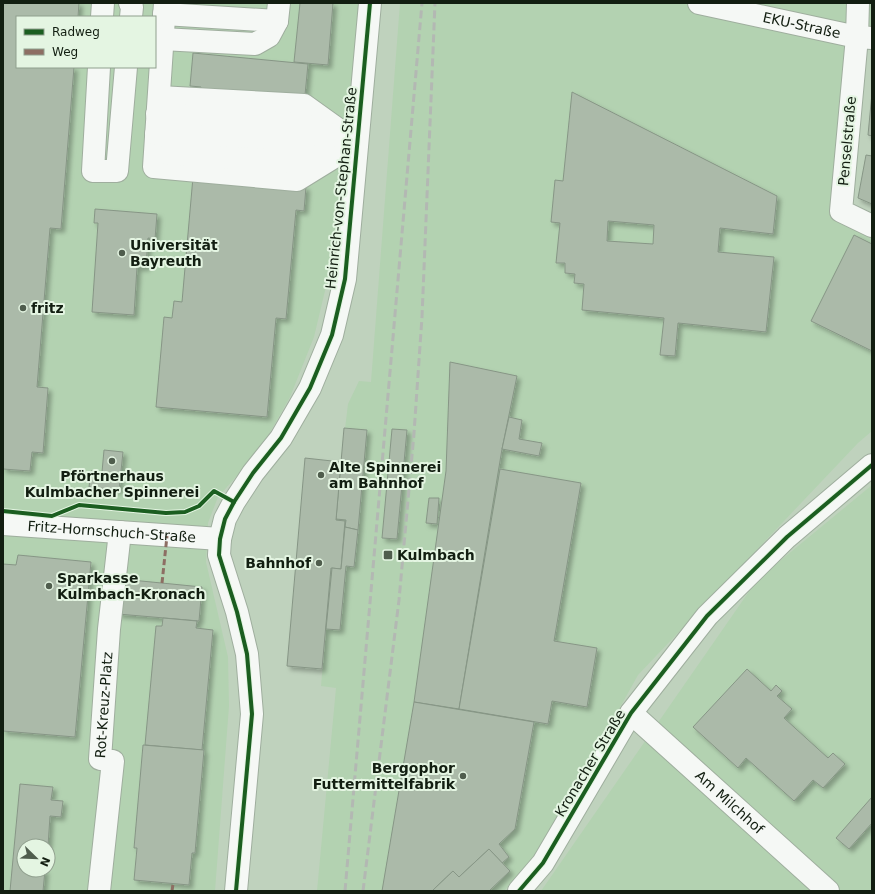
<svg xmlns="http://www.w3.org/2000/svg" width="875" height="894" font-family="'DejaVu Sans',sans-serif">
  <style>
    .built { fill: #b3d2b1; fill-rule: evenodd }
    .building { fill: #abbaa9; stroke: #879686; fill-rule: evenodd; filter: url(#shadow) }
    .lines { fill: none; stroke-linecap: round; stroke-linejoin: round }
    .minor-casing { stroke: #9fae9e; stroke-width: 24 }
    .minor { stroke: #f5f8f5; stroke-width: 22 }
    .rail { stroke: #b3b8b3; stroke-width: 3; stroke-dasharray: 8 4; stroke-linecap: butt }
    .quiet { stroke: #8d6e63; stroke-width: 3; stroke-dasharray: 6 3; stroke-linecap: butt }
    .cycleway-casing { stroke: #e4f5e2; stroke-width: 6 }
    .cycleway { stroke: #1b5e20; stroke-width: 4 }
    .poi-dot { fill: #4f5d4d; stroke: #e4f5e2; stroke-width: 1.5 }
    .labels { text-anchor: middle; stroke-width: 4; stroke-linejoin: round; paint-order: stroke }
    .street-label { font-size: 14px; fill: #121e11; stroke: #e4f5e2 }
    .poi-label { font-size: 14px; font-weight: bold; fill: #121e11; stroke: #e4f5e2; text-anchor: start }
  </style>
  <defs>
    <filter id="shadow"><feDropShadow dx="3.5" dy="3.5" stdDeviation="2" flood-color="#0004"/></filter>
  </defs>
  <rect width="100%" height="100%" fill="#bfd2bd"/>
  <!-- built -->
  <g class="built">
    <path d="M3,3H362L334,253L314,337L290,397L260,450L218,497L208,523L206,562L228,657L229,706L215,891L3,890ZM17,17H155V67H17ZM24,846H48V870H24Z"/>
    <path d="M400,3H872V26L851,25L833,206L872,227V431L858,443L638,675L543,846L504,891H317L336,688L321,686L341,462L348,404L359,381L371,382Z"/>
    <path d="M872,485V891H541L757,580Z"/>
  </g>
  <!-- building -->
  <g class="building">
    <path d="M3,3H79L78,17H17V67H74L61,229L50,228L37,387L48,388L43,453L32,452L30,471L3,469Z"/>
    <path d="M300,3H333L328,65L294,62Z"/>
    <path d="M193,53L308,64L304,105L193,177L201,87L190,86Z"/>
    <path d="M572,92L777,196L773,234L720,228L718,252L774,257L766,332L678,323L675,356L660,355L664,318L582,310L584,284L574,283L575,274L565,273V263H556L560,223L551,222L555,180L563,181ZM608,221L654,225L653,244L607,241Z"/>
    <path d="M872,93V136L868,135Z"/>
    <path d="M866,155L872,156V204L858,198Z"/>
    <path d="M193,177L306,187L304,211L296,210L286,319L276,318L267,417L156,407L164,317L172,318L174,301L182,302Z"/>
    <path d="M95,209L157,214L155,239L148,238L146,267H137L134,315L92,312L98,223H94Z"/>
    <path d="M854,235L872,244V351L811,321Z"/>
    <path d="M450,362L517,376L502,449L459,709L414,702L446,471Z"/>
    <path d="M509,417L522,420L519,439L542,443L539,456L502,449Z"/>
    <path d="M344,428L367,430L358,530L345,527L346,520L336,519Z"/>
    <path d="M392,429L407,430L397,539L382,538Z"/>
    <path d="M104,450L123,452L119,490L89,487L91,471L102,472Z"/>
    <path d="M305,458L341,462L336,520L345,521L341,569L331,568L322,669L287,666Z"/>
    <path d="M500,469L581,483L554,641L597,648L587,707L552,701L548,724L459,709Z"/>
    <path d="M429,498H439L437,524L426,523Z"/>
    <path d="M345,527L358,530L354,567L346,566L340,630L326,629L332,568L341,569Z"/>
    <path d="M18,555L91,562L75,737L3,731V564L16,565Z"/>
    <path d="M121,579L202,587L199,621L118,614Z"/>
    <path d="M163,618L197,621L196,628L213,630L202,750L145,745L156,626H162Z"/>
    <path d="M747,669L771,691L776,685L782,691L777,696L792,709L784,718L828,758L833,753L845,764L823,788L813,780L794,801L746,758L738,768L693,727Z"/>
    <path d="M414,702L534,722L515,829L499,844L509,857L502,863L489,849L459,877L453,871L432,891H382Z"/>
    <path d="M143,745L204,750L195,853H192L189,885L134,880L137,848H134Z"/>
    <path d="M20,784L53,787L51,800L63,801L61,817L50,816L48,846H24V870H45L43,891H10Z"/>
    <path d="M872,797V823L849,849L836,838Z"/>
    <path d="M489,849L510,871L489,891H432L453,871L459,877Z"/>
  </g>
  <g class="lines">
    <!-- minor casing -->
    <g class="minor-casing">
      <g id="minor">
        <path d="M130,3L132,7L131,17"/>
        <path d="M165,3L154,167L297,180L357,143"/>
        <path id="s1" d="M699,3L857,37L872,38"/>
        <path d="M858,3L857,37L841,211L872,226"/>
        <path d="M164,14L277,21"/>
        <path d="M102,17L103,3"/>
        <path d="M162,39L255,44L269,36L277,21L279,3"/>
        <path d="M99,67L93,171H117L126,67"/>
        <path d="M159,97L304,105L357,143"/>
        <path d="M157,114L302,124L333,135"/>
        <path d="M156,134L301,143H336"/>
        <path d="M169,154L299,162L326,153"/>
        <path id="s2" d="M3,524L220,539"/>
        <path id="s3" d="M631,713L828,891"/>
        <path id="s4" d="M99,891L113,761L100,759L109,629L120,532"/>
        <path d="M236,891L252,714L247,654L237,612L219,555L220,539L225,519L234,502L253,473L281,438L310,388L332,335L345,279L370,3"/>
        <path d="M519,891L543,863L631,713L707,616L787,537L872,465"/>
      </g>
    </g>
    <!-- minor -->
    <use href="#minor" class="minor"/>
    <!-- rail -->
    <g class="rail">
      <path d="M345,891L422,3"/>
      <path d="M363,891L399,600L414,433L422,317L435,3"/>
    </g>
    <!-- quiet -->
    <g class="quiet">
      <path d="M162,583L167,536"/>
      <path d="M172,891L173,884"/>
    </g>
    <!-- cycleway casing -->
    <g class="cycleway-casing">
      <g id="cycleway">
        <path d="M3,511L52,516L79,505L166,513L185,512L199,506L214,491L234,502"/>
        <path d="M236,891L252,714L247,654L237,612L219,555L220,539L225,519L234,502L253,473L281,438L310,388L332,335L345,279L370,3"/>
        <path d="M519,891L543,863L631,713L707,616L787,537L872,465"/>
      </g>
    </g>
    <!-- cycleway -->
    <use href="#cycleway" class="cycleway"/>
  </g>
  <!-- markers -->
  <g class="poi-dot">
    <circle cx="122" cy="253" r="4"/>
    <circle cx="23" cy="308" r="4"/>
    <circle cx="112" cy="461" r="4"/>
    <circle cx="321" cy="475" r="4"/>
    <rect x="383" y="550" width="10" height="10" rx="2"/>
    <circle cx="319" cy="563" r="4"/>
    <circle cx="49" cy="586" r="4"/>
    <circle cx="463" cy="776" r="4"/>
  </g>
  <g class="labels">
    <!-- street labels -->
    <g class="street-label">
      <text dy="5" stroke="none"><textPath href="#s1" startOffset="105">EKU-Straße</textPath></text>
      <text transform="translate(847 141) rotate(-85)" y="5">Penselstraße</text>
      <text transform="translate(341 188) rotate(-84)" y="5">Heinrich-von-Stephan-Straße</text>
      <text dy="5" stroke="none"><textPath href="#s2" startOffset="109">Fritz-Hornschuch-Straße</textPath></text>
      <text dy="5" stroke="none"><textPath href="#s4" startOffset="198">Rot-Kreuz-Platz</textPath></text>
      <text transform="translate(590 763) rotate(-59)" y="5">Kronacher Straße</text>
      <text dy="5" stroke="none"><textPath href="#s3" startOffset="133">Am Milchhof</textPath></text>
    </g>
    <!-- poi labels -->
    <g class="poi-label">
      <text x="130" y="250">Universität<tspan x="130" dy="16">Bayreuth</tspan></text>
      <text x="31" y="313">fritz</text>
      <text x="329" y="472">Alte Spinnerei<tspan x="329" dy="16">am Bahnhof</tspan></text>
      <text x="112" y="481" text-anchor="middle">Pförtnerhaus<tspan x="112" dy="16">Kulmbacher Spinnerei</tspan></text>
      <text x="397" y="560">Kulmbach</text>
      <text x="311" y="568" text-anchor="end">Bahnhof</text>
      <text x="57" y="583">Sparkasse<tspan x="57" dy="16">Kulmbach-Kronach</tspan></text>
      <text x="455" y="773" text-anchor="end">Bergophor<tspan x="455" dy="16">Futtermittelfabrik</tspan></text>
    </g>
  </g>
  <!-- border -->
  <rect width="875" height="894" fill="none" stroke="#121e11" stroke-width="8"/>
  <!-- legend -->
  <rect x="16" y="16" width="140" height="52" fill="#e4f5e2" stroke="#909f8e"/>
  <rect x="24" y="29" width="20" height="6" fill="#1b5e20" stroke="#909f8e"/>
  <text x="52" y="36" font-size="12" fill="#121e11">Radweg</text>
  <rect x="24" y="49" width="20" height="6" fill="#8d6e63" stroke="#909f8e"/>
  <text x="52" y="56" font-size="12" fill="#121e11">Weg</text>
  <!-- north arrow -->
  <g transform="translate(36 858) rotate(113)"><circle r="19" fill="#e4f5e2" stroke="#909f8e"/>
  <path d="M0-3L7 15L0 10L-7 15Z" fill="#4f5d4d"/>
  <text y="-6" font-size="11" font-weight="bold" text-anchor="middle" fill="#121e11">N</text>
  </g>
</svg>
